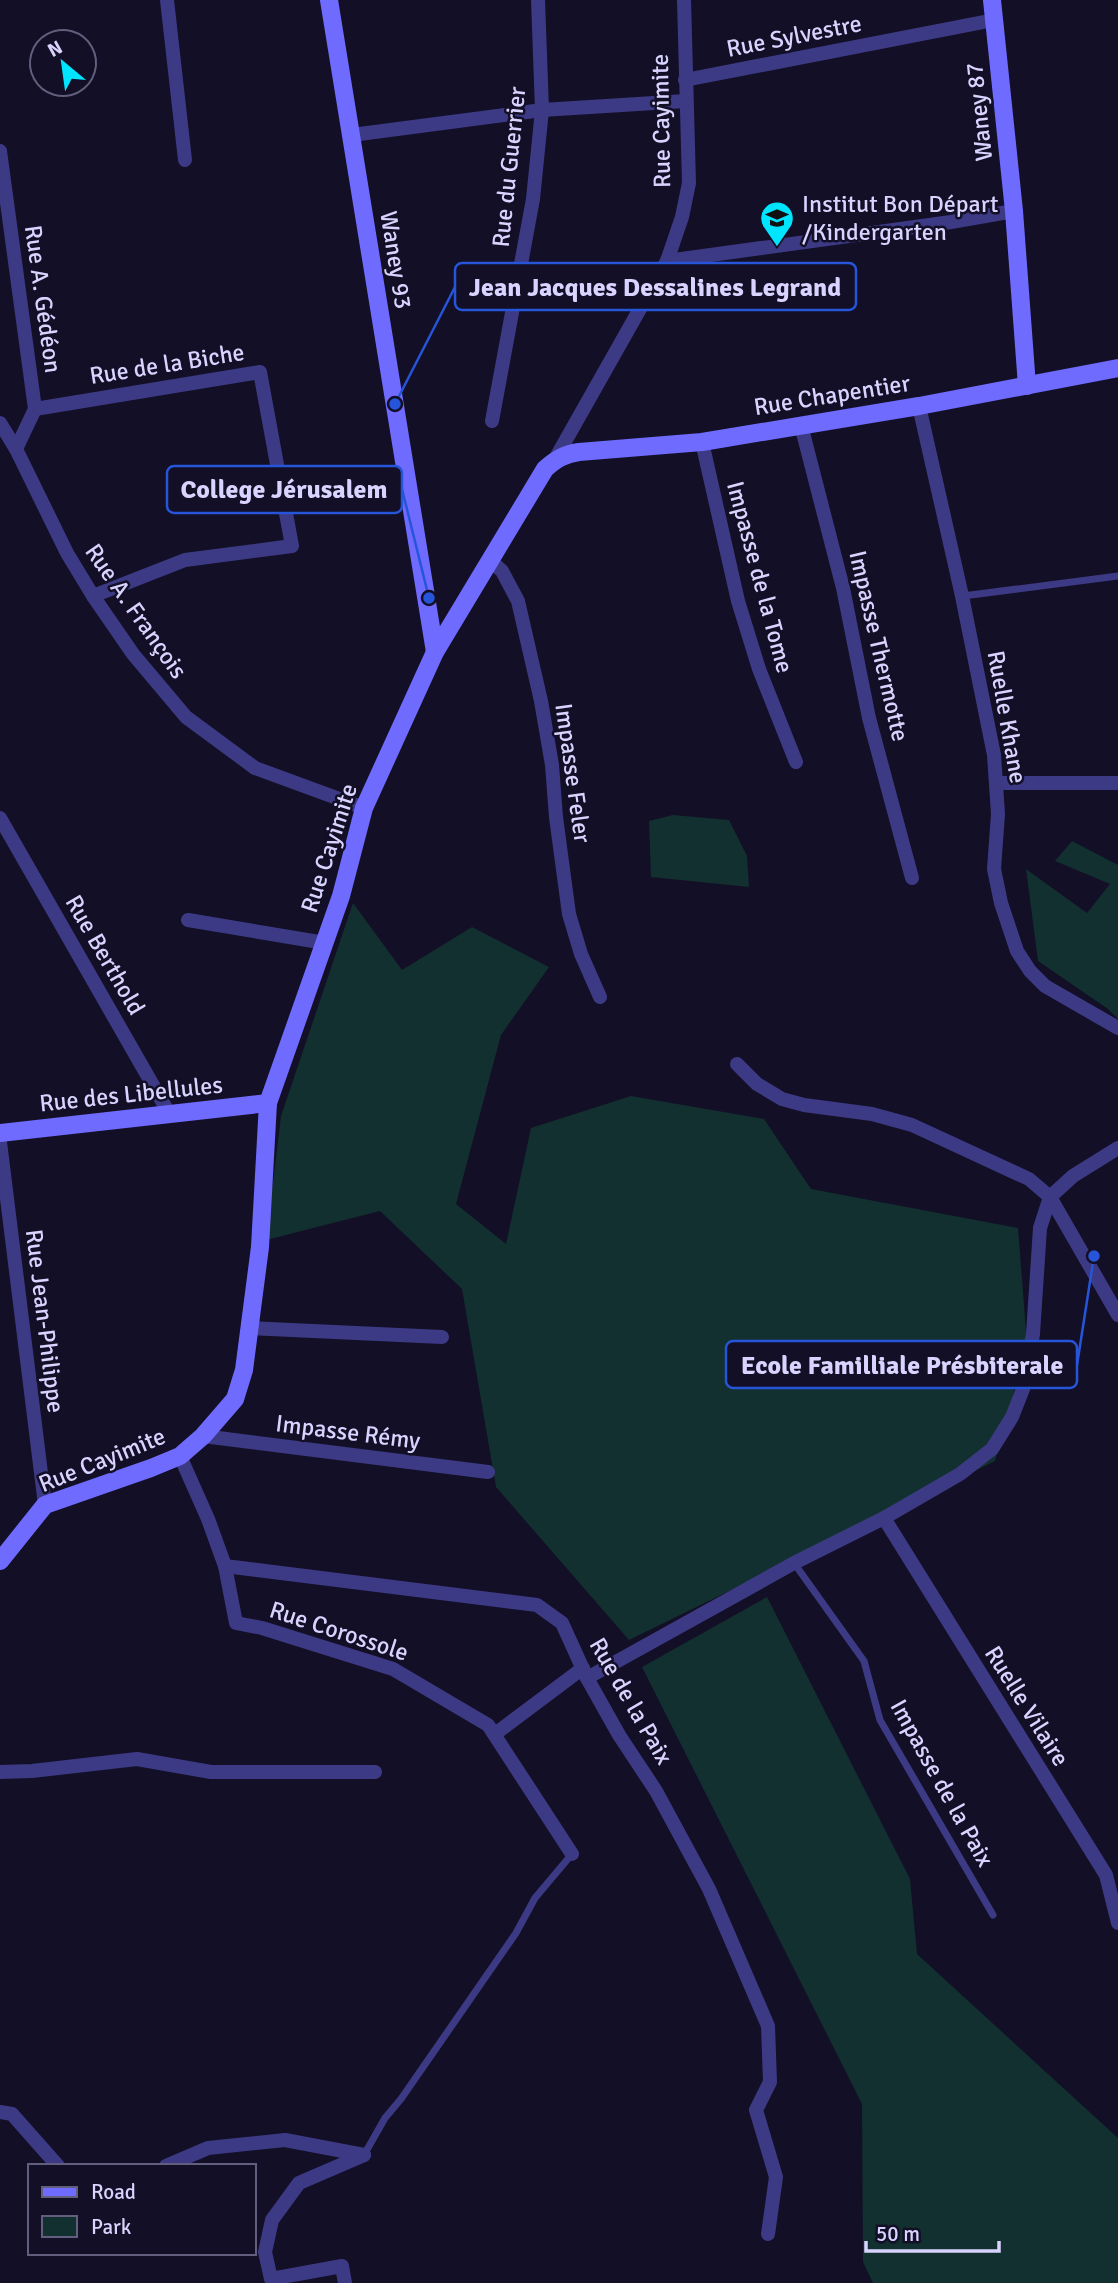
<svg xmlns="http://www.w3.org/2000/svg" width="1118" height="2283" font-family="Signika,sans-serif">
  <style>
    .green { fill: #12302f }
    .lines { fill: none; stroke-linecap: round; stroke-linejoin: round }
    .lane { stroke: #3d3a85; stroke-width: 7 }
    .street { stroke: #3d3a85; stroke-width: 14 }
    .secondary { stroke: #6f6bff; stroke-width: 18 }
    .labels { text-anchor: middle; stroke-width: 5; stroke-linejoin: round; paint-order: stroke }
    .street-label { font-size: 24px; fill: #d9d4ff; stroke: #130f26 }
    .poi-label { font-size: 24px; fill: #d9d4ff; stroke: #130f26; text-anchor: start }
    .leader { fill: none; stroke: #2655da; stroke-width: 2.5 }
    .callout-dot { fill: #2655da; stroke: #130f26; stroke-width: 2.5 }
    .callout { fill: #130f26; stroke: #2655da; stroke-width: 2.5 }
    .callout-label { font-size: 26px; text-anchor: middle; font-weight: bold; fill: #d9d4ff }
  </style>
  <rect width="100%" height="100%" fill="#130f26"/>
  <!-- green -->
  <g class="green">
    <path d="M673,815L729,820L747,856L749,887L651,877L649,821Z"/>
    <path d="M1072,841L1118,865V1019L1108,1009L1038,961L1026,869L1087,913L1110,884L1055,861Z"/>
    <path d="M353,903L402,970L472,927L549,967L501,1035L456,1204L506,1244L531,1128L631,1096L764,1119L811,1189L1018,1228L1027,1344L995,1461L629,1640L496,1487L462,1289L380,1211L266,1240L281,1116Z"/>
    <path d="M767,1597L910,1879L917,1954L1118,2138V2283H873L863,2262L862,2104L642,1667Z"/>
  </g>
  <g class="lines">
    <!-- lane -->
    <g class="lane">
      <path d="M963,596L1118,576"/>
      <path d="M794,1563L864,1661L880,1720L993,1915"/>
      <path d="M364,2155L385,2118L401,2099L516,1933L535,1898L572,1854"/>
    </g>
    <!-- street -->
    <g class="street">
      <path d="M167,0L185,160"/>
      <path d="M685,80L994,20"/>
      <path d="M352,135L542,110L686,101"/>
      <path d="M0,151L35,409L16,449"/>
      <path d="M667,261L951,222L1014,211"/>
      <path d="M919,406L962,596L994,755L998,814L994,869L1001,903L1017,951L1030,971L1045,986L1118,1028"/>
      <path d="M35,409L260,372L292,546L185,560L93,596"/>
      <path d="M492,421L533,199L542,110L538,0"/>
      <path d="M0,423L16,449L67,553L93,596L133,654L186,717L255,768L364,808"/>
      <path d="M801,425L843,588L869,718L912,878"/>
      <path d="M702,442L738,601L759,669L796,762"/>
      <path d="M554,461L667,261L682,217L689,183L684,0"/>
      <path d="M491,561L502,571L518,601L541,701L552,765L556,817L569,914L581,954L600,997"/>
      <path d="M996,783H1118"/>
      <path d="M0,818L170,1115"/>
      <path d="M188,920L325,943"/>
      <path d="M737,1064L757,1084L782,1099L804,1105L872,1114L912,1125L1029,1179L1050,1197L1118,1315"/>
      <path d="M0,1142L45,1505"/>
      <path d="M250,1328L442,1337"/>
      <path d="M203,1436L488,1472"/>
      <path d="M180,1456L208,1519L225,1566L537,1605L562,1623L587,1678L619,1735L656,1791L709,1889L768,2026L770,2082L756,2110L776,2177L768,2234"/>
      <path d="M884,1518L1106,1875L1118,1923"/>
      <path d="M225,1566L236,1623L262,1628L393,1669L488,1725L572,1854"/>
      <path d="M587,1678L794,1563L884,1518L960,1474L992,1449L1012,1417L1023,1389L1033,1334L1040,1228L1050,1197L1073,1176L1118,1148"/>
      <path d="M495,1734L583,1668"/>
      <path d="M0,1772L32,1771L137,1759L211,1772H375"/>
      <path d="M0,2112L12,2114L58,2166"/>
      <path d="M166,2166L208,2148L285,2140L364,2155"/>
      <path d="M345,2283L342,2266L271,2279L265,2252L272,2220L299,2183L364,2155"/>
    </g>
    <!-- secondary -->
    <g class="secondary">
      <path d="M329,0L435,652"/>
      <path d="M992,0L1014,211L1027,386"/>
      <path d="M0,1133L268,1103"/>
      <path d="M0,1561L45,1505L151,1468L180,1456L203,1436L235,1399L244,1370L260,1247L268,1103L341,896L364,808L435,652L545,469C556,459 565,454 579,452L702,442L919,406L1118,368"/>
    </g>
  </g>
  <!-- icons -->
  <defs>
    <g id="school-pin" transform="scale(1.75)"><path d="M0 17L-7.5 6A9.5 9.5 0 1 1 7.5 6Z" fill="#00e5ff" stroke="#130f26"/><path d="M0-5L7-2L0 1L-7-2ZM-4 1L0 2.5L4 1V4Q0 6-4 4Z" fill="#111"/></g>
  </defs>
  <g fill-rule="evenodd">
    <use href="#school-pin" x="777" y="218"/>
  </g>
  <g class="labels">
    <!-- street labels -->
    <g class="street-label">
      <text transform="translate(794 36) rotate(-11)" y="8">Rue Sylvestre</text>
      <text transform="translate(979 112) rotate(-96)" y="8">Waney 87</text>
      <text transform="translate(661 121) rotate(-91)" y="8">Rue Cayimite</text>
      <text transform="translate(509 167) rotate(-84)" y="8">Rue du Guerrier</text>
      <text transform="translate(396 260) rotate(81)" y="8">Waney 93</text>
      <text transform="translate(43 299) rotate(82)" y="8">Rue A. Gédéon</text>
      <text transform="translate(167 364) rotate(-9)" y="8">Rue de la Biche</text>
      <text transform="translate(832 395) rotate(-9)" y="8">Rue Chapentier</text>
      <text transform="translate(760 577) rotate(75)" y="8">Impasse de la Tome</text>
      <text transform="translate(136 611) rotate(55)" y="8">Rue A. François</text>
      <text transform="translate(879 646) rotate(77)" y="8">Impasse Thermotte</text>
      <text transform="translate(1007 717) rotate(80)" y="8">Ruelle Khane</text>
      <text transform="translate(573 773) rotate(82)" y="8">Impasse Feler</text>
      <text transform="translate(329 848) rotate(-72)" y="8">Rue Cayimite</text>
      <text transform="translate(105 955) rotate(60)" y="8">Rue Berthold</text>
      <text transform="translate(131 1094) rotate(-6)" y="8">Rue des Libellules</text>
      <text transform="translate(45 1321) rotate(83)" y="8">Rue Jean-Philippe</text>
      <text transform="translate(348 1432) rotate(7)" y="8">Impasse Rémy</text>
      <text transform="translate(102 1460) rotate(-22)" y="8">Rue Cayimite</text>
      <text transform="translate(339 1631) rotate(18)" y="8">Rue Corossole</text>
      <text transform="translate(631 1701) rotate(60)" y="8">Rue de la Paix</text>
      <text transform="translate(1027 1706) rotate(58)" y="8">Ruelle Vilaire</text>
      <text transform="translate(942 1783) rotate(61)" y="8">Impasse de la Paix</text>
    </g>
    <!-- poi labels -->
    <g class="poi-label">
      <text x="802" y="212">Institut Bon Départ<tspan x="802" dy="28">/Kindergarten</tspan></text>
    </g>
  </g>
  <!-- callouts -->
  <path class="leader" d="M395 404L455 287M429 598L402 489M1094 1256L1077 1365"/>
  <g class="callout-dot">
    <circle cx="395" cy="404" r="7"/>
    <circle cx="429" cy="598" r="7"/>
    <circle cx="1094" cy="1256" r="7"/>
  </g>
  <g class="callout">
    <rect x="455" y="263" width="401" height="47" rx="7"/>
    <rect x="167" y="466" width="235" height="47" rx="7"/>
    <rect x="726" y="1341" width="351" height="47" rx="7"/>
  </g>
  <g class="callout-label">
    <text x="655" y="296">Jean Jacques Dessalines Legrand</text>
    <text x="284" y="498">College Jérusalem</text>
    <text x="902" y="1374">Ecole Familliale Présbiterale</text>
  </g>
  <!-- legend -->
  <rect x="28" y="2164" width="228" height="91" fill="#130f26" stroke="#625e7d" stroke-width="2"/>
  <rect x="42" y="2187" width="35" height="10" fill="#6f6bff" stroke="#625e7d" stroke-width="2"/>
  <text x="91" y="2199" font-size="21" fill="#d9d4ff">Road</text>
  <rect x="42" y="2216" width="35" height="21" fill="#12302f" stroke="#625e7d" stroke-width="2"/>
  <text x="91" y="2234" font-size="21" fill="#d9d4ff">Park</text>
  <!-- north arrow -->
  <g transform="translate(63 63) rotate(331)"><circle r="33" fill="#130f26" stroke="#625e7d" stroke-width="2"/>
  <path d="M0-5L12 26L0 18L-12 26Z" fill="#00e5ff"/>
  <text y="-10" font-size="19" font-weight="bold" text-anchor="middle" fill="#d9d4ff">N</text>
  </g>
  <!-- scale -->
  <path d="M866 2241v10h133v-10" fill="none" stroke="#d9d4ff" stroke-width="3.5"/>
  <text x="876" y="2241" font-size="21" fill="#d9d4ff" stroke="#130f26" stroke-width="5" paint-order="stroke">50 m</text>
</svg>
